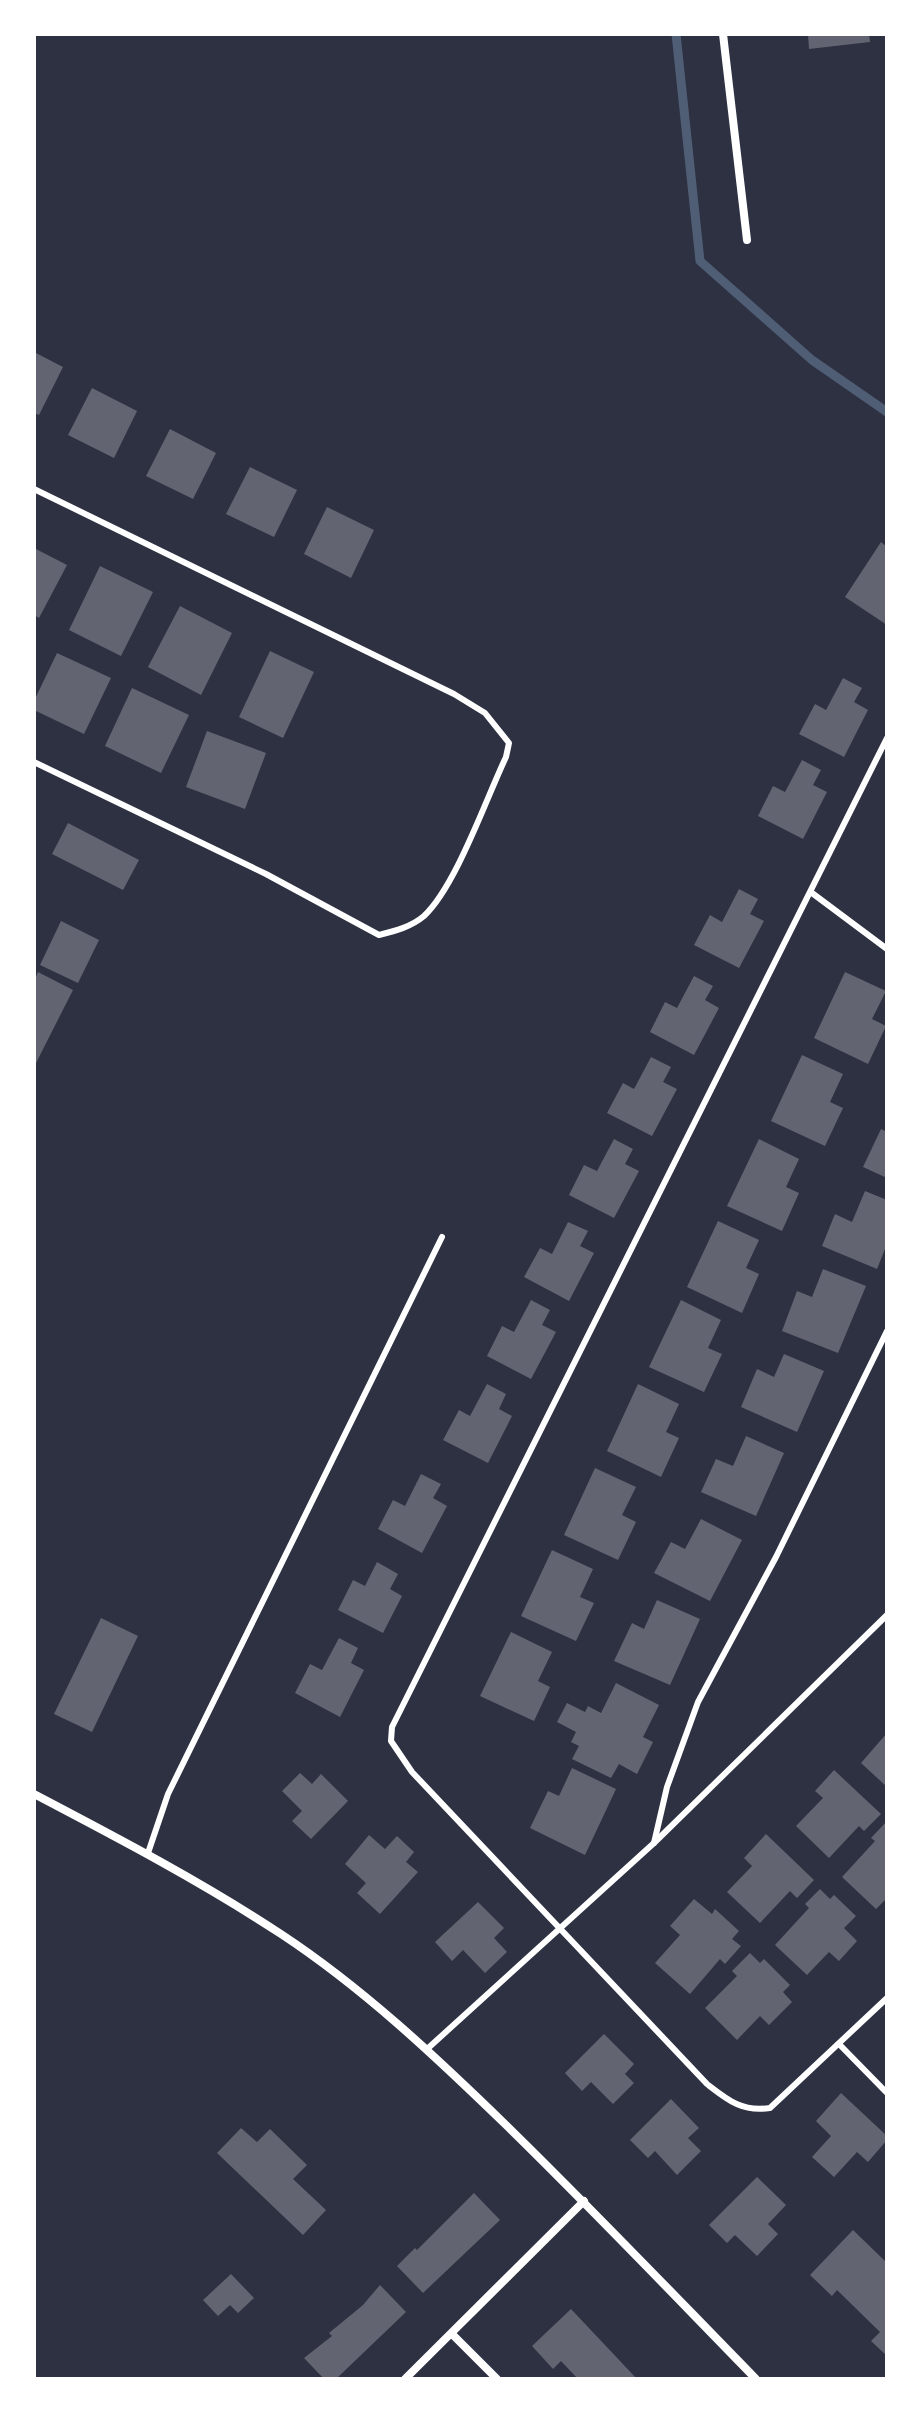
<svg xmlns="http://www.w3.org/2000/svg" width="921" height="2413" font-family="Manrope,sans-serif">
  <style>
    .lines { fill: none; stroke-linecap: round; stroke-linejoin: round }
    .stream { stroke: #4f5d75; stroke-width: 9 }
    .building { fill: #626471 }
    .service { stroke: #fff; stroke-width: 6 }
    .minor { stroke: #fff; stroke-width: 8 }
  </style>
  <rect width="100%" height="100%" fill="#2d3142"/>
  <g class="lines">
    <!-- stream -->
    <path class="stream" d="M676,34L700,261L812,360L887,412"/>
  </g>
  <!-- building -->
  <g class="building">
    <path d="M808,34H869L870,42L809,49Z"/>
    <path d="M34,352L63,367L39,415L34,413Z"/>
    <path d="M92,388L137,411L114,458L68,435Z"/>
    <path d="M170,429L216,453L193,499L146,476Z"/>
    <path d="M250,467L297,490L274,537L226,514Z"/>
    <path d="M327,507L374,530L351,578L304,554Z"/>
    <path d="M881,542L887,547V625L845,597Z"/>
    <path d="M34,548L67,565L39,618L34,615Z"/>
    <path d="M100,566L153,592L121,656L69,630Z"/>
    <path d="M180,606L232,633L201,695L148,667Z"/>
    <path d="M270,651L314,672L283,738L239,717Z"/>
    <path d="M57,653L111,678L84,734L34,710V701Z"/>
    <path d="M843,678L862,688L854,702L868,710L844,757L799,734L815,704L826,710Z"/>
    <path d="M132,688L189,715L161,773L105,746Z"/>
    <path d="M207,731L266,753L245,809L186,787Z"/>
    <path d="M802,760L821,770L813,785L827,792L803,839L758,816L773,786L785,792Z"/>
    <path d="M68,823L139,860L123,890L52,854Z"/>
    <path d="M739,889L758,899L750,914L764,921L739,968L694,945L710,915L722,922Z"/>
    <path d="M61,921L99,940L78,983L40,965Z"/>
    <path d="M38,972L73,990L34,1067V981Z"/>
    <path d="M845,972L886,991L872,1019L886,1026L868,1064L814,1038Z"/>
    <path d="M694,976L713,986L705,1000L719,1008L694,1055L650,1032L665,1002L677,1008Z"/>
    <path d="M802,1055L843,1074L830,1102L843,1108L825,1146L771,1121Z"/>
    <path d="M651,1057L671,1067L663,1082L677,1089L652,1136L607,1113L623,1083L634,1089Z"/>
    <path d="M881,1129L887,1132V1178L863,1167Z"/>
    <path d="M614,1139L633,1149L625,1164L639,1171L614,1218L569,1195L584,1165L597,1171Z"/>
    <path d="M759,1139L799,1159L786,1187L799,1193L782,1231L727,1206Z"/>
    <path d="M865,1191L887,1200V1244L877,1269L822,1246L835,1214L852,1222Z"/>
    <path d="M718,1221L759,1240L746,1268L759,1274L742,1313L687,1287Z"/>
    <path d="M568,1222L588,1231L580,1246L594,1253L569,1301L524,1277L540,1248L552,1254Z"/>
    <path d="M823,1269L866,1286L838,1353L782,1331L797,1291L812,1297Z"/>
    <path d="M531,1300L550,1310L542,1325L556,1332L531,1379L487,1356L502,1326L514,1332Z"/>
    <path d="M681,1300L721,1320L708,1348L722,1354L704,1392L649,1367Z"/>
    <path d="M784,1354L824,1371L797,1432L741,1407L757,1369L774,1377Z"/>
    <path d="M487,1384L506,1394L499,1409L512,1416L488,1463L443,1440L459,1410L470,1416Z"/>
    <path d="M638,1384L679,1404L666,1432L679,1438L661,1477L607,1451Z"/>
    <path d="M746,1436L784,1453L756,1516L701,1492L716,1459L733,1466Z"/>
    <path d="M595,1468L636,1487L622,1515L636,1522L618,1560L564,1535Z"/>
    <path d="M421,1474L441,1484L433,1498L447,1506L422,1553L378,1529L393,1500L405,1506Z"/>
    <path d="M701,1519L742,1540L710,1601L654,1573L671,1542L685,1549Z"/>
    <path d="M552,1550L593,1569L580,1597L594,1603L576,1641L521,1616Z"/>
    <path d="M377,1562L398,1574L390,1589L402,1596L383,1633L338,1610L353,1580L365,1586Z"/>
    <path d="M657,1600L700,1619L670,1685L614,1661L632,1623L644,1629Z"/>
    <path d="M101,1618L138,1636L92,1732L54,1714Z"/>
    <path d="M511,1632L552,1652L538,1681L550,1687L534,1721L480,1696Z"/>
    <path d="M339,1638L358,1648L351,1663L364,1670L340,1717L295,1693L310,1664L322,1670Z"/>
    <path d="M616,1683L659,1705L643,1737L653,1742L637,1774L619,1764L611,1778L572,1759L579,1746L571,1742L576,1732L557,1722L567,1703L585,1712L588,1706L601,1713Z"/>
    <path d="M887,1733V1787L861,1763Z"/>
    <path d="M572,1768L616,1789L585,1855L530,1828L548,1791L559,1796Z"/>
    <path d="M834,1770L881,1814L864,1831L859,1826L829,1858L796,1826L823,1798L815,1791Z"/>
    <path d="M300,1773L312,1784L321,1774L348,1801L311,1839L292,1821L302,1811L282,1791Z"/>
    <path d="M887,1821V1898L876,1909L842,1877L875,1841L871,1838Z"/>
    <path d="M766,1834L814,1880L797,1898L790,1891L760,1923L727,1892L752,1866L744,1858Z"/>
    <path d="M369,1835L385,1849L397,1836L414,1852L406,1862L418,1872L380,1914L357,1893L366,1883L345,1864Z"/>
    <path d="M820,1889L830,1899L834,1895L856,1916L844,1928L857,1941L839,1961L829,1952L807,1975L775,1945L809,1908L805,1904Z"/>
    <path d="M694,1899L712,1914L715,1909L739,1931L732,1939L741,1946L725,1964L720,1959L690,1994L655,1963L680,1935L670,1926Z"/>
    <path d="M478,1902L504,1928L494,1938L507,1952L485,1973L463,1950L452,1961L435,1942Z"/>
    <path d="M750,1953L760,1963L764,1959L790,1985L783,1992L792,2002L769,2025L760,2016L737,2040L705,2008L737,1976L732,1971Z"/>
    <path d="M604,2034L634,2064L625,2074L634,2083L613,2104L591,2082L582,2091L565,2073Z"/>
    <path d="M841,2093L887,2136V2140L868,2162L857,2152L834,2177L812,2157L831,2136L816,2121Z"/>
    <path d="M671,2099L699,2128L688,2138L701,2151L677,2175L655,2151L648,2158L630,2140Z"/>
    <path d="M241,2128L257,2142L270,2129L307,2165L293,2179L326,2210L303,2235L217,2153Z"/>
    <path d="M757,2177L786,2205L768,2224L778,2234L757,2256L735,2235L727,2243L709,2225Z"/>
    <path d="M474,2193L500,2220L423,2293L397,2266L415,2248L417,2250Z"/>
    <path d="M853,2230L887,2263V2356L871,2341L880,2332L837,2290L832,2296L810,2275Z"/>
    <path d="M231,2274L254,2298L238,2313L230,2305L218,2316L203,2300Z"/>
    <path d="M380,2285L406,2312L336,2379H324L304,2358L332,2336L329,2333L363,2305Z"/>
    <path d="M571,2309L637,2379H578L561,2361L553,2369L532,2346Z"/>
  </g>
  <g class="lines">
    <!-- service -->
    <g class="service">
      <path d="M34,489L454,694L485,713L509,743L506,757C486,799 456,886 424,916C411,927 395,931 379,935L266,874L34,762"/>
      <path d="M887,738L392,1727L391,1741L412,1772L707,2084C729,2101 742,2112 770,2108L887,1998"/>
      <path d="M812,893L887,949"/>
      <path d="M654,1843L667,1787L698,1702L776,1557L887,1331"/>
      <path d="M148,1853L168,1794L442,1237"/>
      <path d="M839,2044L887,2093"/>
      <path d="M426,2050L654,1843L887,1615"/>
    </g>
    <!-- minor -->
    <g class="minor">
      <path d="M723,34L747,240"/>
      <path d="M34,1794C118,1838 202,1882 281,1934C363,1988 436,2057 506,2125C591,2208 673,2294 756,2379"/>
      <path d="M452,2334L497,2379"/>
      <path d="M405,2379L584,2201"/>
    </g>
  </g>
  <!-- border -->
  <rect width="921" height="2413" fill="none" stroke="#ffffff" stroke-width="72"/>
</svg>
